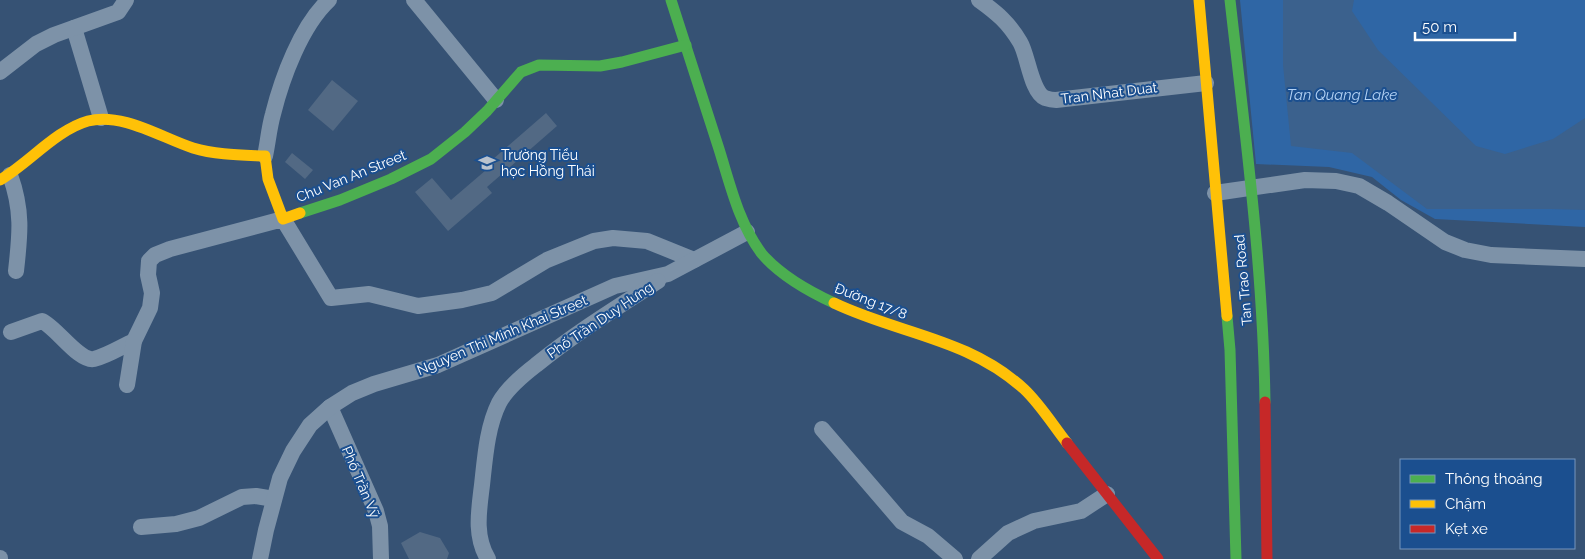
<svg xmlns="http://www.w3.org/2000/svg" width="1585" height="559" font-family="Raleway,sans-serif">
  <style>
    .green { fill: #2f66a5 }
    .water { fill: #3b618d }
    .building { fill: #526984 }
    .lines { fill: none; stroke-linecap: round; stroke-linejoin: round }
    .street { stroke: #7d92a8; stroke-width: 16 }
    .fast { stroke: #4caf50; stroke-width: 11 }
    .slow { stroke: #ffc107; stroke-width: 11 }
    .jam { stroke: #c62828; stroke-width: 11 }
    .labels { text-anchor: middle; stroke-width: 4; stroke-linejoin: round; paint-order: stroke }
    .street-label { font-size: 14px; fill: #fff; stroke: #1b4f8f }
    .poi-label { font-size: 14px; fill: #fff; stroke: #1b4f8f; text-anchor: start }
    .water-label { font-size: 15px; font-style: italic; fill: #b5d3f5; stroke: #1b4f8f }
  </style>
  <rect width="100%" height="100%" fill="#365274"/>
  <!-- green -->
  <path class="green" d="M1240,0H1585V227L1435,219L1401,200L1372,177L1329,167L1256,164Z"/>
  <!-- water -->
  <path class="water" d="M1283,0H1354L1352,11L1378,50L1476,146L1505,154L1553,139L1585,118V210L1551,209H1427L1352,153L1291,146L1283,65Z"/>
  <!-- building -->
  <g class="building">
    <path d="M332,80L358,101L333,131L308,110Z"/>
    <path d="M546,113L557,126L487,187L492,193L448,231L415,192L432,178L451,200L486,170L484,167Z"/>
    <path d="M292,153L313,170L305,179L285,162Z"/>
    <path d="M420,532L440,538L449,553L447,559H409L401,543Z"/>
  </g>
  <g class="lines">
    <!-- street -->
    <g class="street">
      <path d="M414,0L496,100"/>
      <path d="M979,0C997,13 1008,22 1020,42C1028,55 1031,92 1045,98C1048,99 1053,100 1056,100L1206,83"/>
      <path d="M74,28L101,118"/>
      <path d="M0,72L36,44L54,35L118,12L126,0"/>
      <path d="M265,156C268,142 269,128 273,114C282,78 301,26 329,0"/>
      <path d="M10,175C23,211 20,235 16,271"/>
      <path d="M1215,193L1305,180L1336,181L1359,186L1388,203L1445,242L1465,250L1491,255L1585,259"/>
      <path d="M11,332L42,321C57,328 79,362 94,359C107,356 121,347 134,341"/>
      <path d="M127,385L134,341L150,308L152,293L148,275L149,261L155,255L170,249L283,219L331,298L369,294L418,306L462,300L492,293L547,260L594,241L613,238L647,241L694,260"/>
      <path d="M330,407L376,511L380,526L381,559"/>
      <path d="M822,429L902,522L928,536L955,559"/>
      <path d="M141,527L176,524L199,518L242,497L256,496L274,499"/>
      <path d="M0,558V559"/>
      <path d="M260,559L266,530L280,478L293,451L310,425L330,407L352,393L374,384L438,365L615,286L668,274L747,232"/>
      <path d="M488,559C474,536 479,510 482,485C485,458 487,427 499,403C507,388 523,375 536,365C574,334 616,308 658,281"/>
      <path d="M979,559L1008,533L1034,521L1081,511L1107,494"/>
    </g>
    <!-- fast -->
    <g class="fast">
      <path d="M671,0C687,50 703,99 719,149C730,184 739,224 762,254C781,276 808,291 834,303"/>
      <path d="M1230,0C1245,133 1263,267 1265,402"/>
      <path d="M300,213L340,200L391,179L431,159L465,132L487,111L521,72L539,65L600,66L622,62L686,45"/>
      <path d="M1227,316L1230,350L1236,559"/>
    </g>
    <!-- slow -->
    <g class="slow">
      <path d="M1199,0L1227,316"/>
      <path d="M0,180C29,163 56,130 88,121C122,112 162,138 193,148C216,155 241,155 265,156L268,179L283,219L300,213"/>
      <path d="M834,303C899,334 968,338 1024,389C1040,404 1053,425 1067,443"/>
    </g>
    <!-- jam -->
    <g class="jam">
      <path d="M1265,402L1267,559"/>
      <path d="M1067,443L1158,559"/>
    </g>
  </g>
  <!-- icons -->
  <defs>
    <g id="school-bare" transform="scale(1.35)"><path d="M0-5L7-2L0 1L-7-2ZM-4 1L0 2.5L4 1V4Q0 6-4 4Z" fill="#b9c2ce" stroke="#1b4f8f" stroke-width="2.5" paint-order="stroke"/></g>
  </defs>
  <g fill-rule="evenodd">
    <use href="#school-bare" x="487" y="163"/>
  </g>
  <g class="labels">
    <!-- street labels -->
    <g class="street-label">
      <text transform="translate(1109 93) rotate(-7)" y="5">Tran Nhat Duat</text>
      <text transform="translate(351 176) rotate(-22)" y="5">Chu Van An Street</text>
      <text transform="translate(1243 280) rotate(-95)" y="5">Tan Trao Road</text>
      <text transform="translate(871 301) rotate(21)" y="5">Đường 17/8</text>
      <text transform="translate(600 320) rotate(-34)" y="5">Phố Trần Duy Hưng</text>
      <text transform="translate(502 335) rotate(-23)" y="5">Nguyen Thi Minh Khai Street</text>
      <text transform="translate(361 482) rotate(67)" y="5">Phố Trần Vỹ</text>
    </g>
    <!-- poi labels -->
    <g class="poi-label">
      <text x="501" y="160">Trường Tiểu<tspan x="501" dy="16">học Hồng Thái</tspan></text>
    </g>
    <!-- water labels -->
    <g class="water-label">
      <text x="1342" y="100">Tan Quang Lake</text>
    </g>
  </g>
  <!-- legend -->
  <rect x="1400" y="459" width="175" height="90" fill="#1b4f8f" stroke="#7695bc"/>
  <rect x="1410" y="475" width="25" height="8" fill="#4caf50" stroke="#7695bc"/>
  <text x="1445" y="484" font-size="15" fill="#ffffff">Thông thoáng</text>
  <rect x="1410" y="500" width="25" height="8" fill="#ffc107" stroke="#7695bc"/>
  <text x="1445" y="509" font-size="15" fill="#ffffff">Chậm</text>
  <rect x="1410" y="525" width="25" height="8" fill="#c62828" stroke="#7695bc"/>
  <text x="1445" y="534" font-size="15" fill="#ffffff">Kẹt xe</text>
  <!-- scale -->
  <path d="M1415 32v8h100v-8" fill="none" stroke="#ffffff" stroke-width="2.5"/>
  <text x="1422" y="32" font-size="15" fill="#ffffff" stroke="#1b4f8f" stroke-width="4" paint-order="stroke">50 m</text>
</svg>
